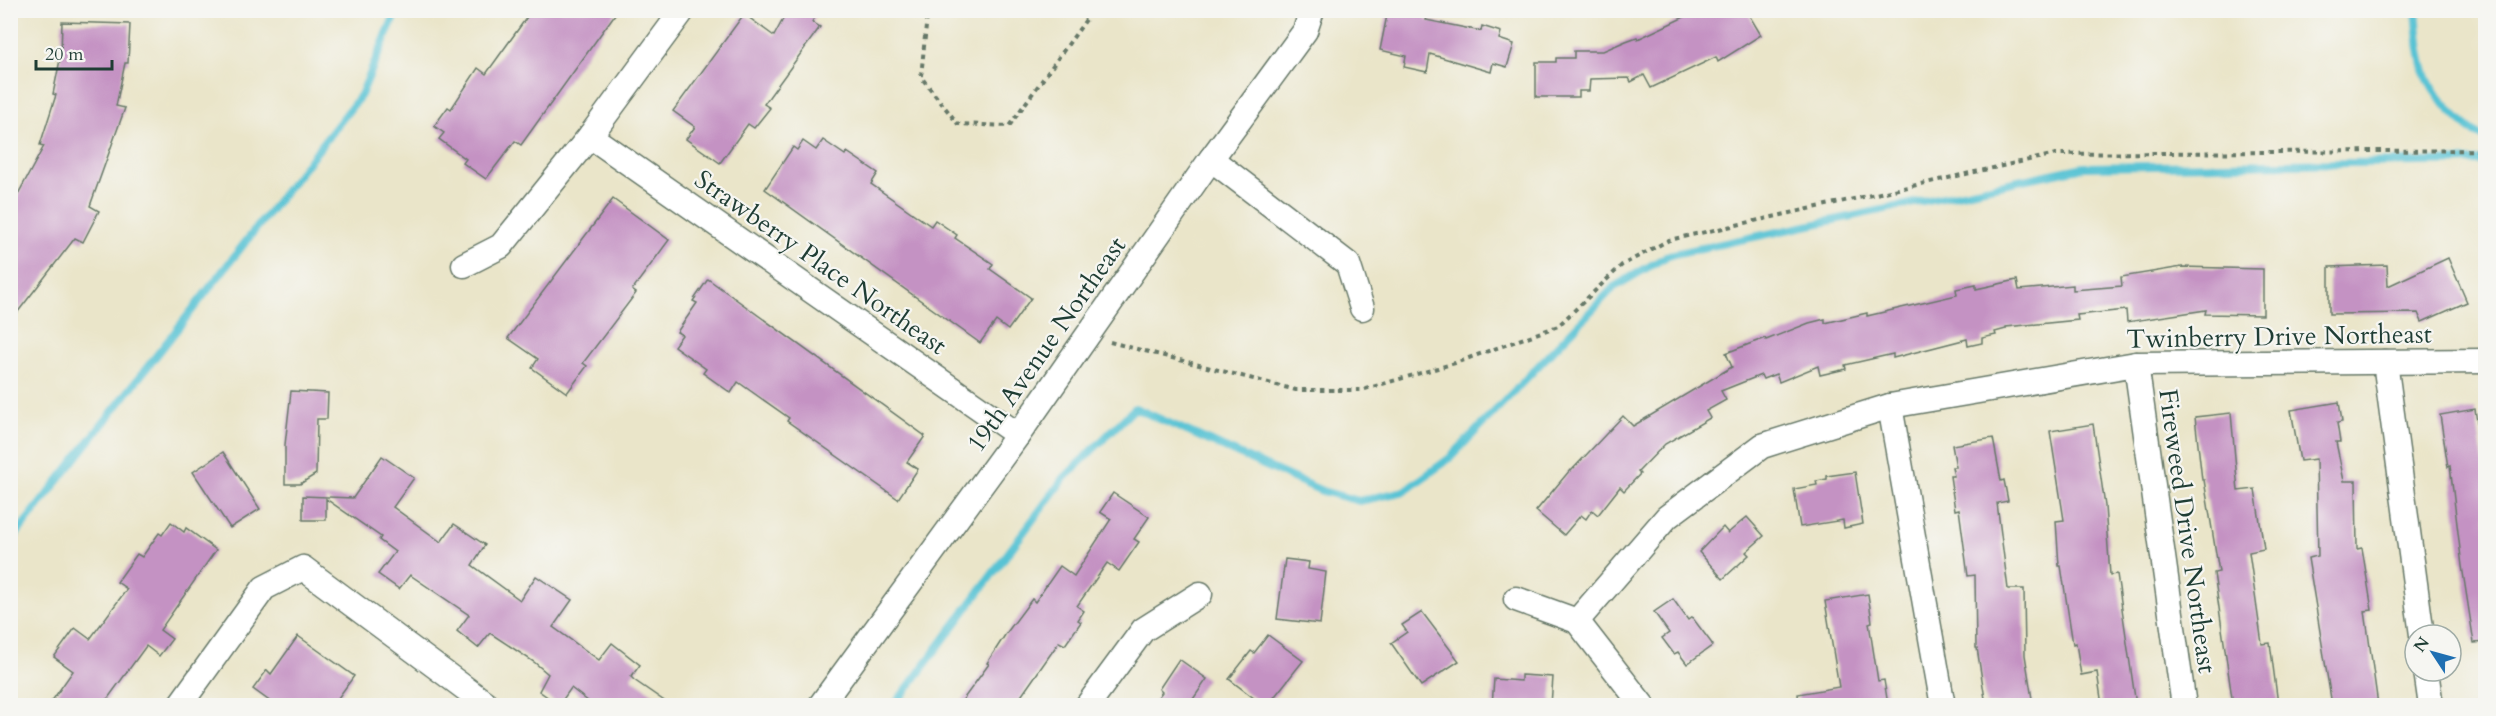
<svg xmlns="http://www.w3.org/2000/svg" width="2496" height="716" font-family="Cardo,serif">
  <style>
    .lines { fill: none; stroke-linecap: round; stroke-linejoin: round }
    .stream { stroke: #59c3d4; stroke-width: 8 }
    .building { fill: #c492c3 }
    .street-casing { stroke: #667868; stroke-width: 27 }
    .path { stroke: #667868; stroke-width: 4; stroke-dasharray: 4.5 4.5; stroke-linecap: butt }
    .street { stroke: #fff; stroke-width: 24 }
    .labels { text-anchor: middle; stroke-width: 4.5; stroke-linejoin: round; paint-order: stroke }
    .street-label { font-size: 26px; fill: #1f3d34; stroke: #f6f6f2 }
  </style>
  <rect width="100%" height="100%" fill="#f6f6f2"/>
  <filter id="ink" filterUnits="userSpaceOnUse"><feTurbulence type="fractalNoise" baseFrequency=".0167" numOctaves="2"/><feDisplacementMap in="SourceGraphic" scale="12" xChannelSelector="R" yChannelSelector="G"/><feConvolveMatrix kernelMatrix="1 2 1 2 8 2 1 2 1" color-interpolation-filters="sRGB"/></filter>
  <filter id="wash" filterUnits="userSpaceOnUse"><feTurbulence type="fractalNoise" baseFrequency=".008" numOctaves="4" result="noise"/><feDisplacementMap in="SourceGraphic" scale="24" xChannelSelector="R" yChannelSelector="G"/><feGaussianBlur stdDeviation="1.35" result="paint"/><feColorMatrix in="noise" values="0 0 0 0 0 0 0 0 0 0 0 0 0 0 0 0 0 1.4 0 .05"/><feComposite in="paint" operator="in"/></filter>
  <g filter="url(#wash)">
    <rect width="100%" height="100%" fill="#eae5c9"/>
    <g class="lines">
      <!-- stream -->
      <g class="stream">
        <path d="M2416,10C2418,32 2419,55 2426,75C2434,98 2465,128 2486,139"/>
        <path d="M10,542L361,95L397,10"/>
        <path d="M894,706L1064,478L1135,408L1322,491L1359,501L1405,491L1450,458L1614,287L1669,255L2084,167L2486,161"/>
      </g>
    </g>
    <g id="blocks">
      <!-- building -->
      <g class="building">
        <path d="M532,10H618L521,145L515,141L486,179L463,163L466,159L439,139L444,133L434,126L448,107L451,109L478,68L486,74Z"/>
        <path d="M788,10H819L812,22L820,27L764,104L770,108L754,128L748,124L720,163L686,139L695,127L673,111L744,14L774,36Z"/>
        <path d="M1388,10H1409V13L1427,17L1426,20L1481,31L1482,26L1501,32L1499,39L1514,44L1507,67L1493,63L1491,72L1430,54L1427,72L1404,67L1406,56L1380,50Z"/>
        <path d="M1699,10H1746L1761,35L1718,62L1716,57L1651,88L1644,75L1631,82L1629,78L1590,79L1589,91H1579V97H1536V62H1556V58H1574V51H1603L1626,41L1637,37L1638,39Z"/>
        <path d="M62,22L130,24L128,63H125L116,106L125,108L90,206L99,211L83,242L75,238L10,322V209L44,146L40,145L56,95L53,94L61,55Z"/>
        <path d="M823,140L845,155L847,152L878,173L871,184L931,226L935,220L957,235L955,238L993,264L990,269L1031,298L1008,330L996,321L980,343L765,189L793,147L797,150L803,141L816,150Z"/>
        <path d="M613,199L669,240L632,290L636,293L583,363L587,366L567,393L532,368L538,359L508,338Z"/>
        <path d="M2448,258L2467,302L2422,322L2418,313L2329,314V267L2387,265L2388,286Z"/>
        <path d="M2182,267L2263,269V315L2205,314L2206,310L2127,322L2126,310L2077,315L2078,320L2006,327V329L1995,332L1996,335L1982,338V343L1968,346L1967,339L1893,358V354L1845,365L1846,369L1820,375L1818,366L1779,382L1776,374L1763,379L1761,375L1721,391L1726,400L1706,411L1710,418L1665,444L1638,472L1640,474L1624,491L1620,487L1598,515L1592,510L1586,519L1581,515L1564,535L1536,511L1570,470L1571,471L1623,416L1633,426L1732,367L1726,353L1765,338L1766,340L1809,323L1825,319V323L1867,313V316L1957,295L1956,289L1976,285V289L2017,280L2019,290L2073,285V290L2122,286L2121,277Z"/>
        <path d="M708,279L925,436L907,462L918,469L898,499L787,421L789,418L738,382L731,393L703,373L706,369L674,346L682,335L677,332L697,303L693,301Z"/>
        <path d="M291,391L328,393L327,419H317L316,474L300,484H285V445Z"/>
        <path d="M2339,402L2342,422L2337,423L2340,442H2336L2344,481H2356L2357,549L2362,548L2372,610L2365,611L2378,705H2332L2308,558L2318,556L2316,459L2300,461L2291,410Z"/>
        <path d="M2475,409L2486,479V642L2474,643L2462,566L2450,466L2448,467L2440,415Z"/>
        <path d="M2231,413L2238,491L2255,489L2264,549L2249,552L2262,644L2270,643L2278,704L2233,705L2214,573L2219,572L2204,480H2202L2195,417Z"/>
        <path d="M2093,424L2105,506L2110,575L2117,574L2136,705H2102L2097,672L2081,675L2076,643L2073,644L2061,566H2059L2056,521L2064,520L2050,431Z"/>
        <path d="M1993,438L2001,481L2004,480L2008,501L1997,503L2008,589H2024L2025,655L2033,705H1986L1977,648H1976L1975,575L1968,576L1959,509L1955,510L1950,476H1954L1952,467H1956L1952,445Z"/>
        <path d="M223,452L260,509L230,528L193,472Z"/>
        <path d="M382,456L414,478L393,507L441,542L454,524L485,545L472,565L520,600L536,576L572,600L553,627L599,660L612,643L640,665L631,677L634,680L670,705H593L571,688L559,705L539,691L548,674L534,662L490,633L478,648L457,631L469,615L410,575L399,589L378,574L395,552L379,540L381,537L326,499V520H303V496L353,498Z"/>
        <path d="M1855,472L1863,524L1844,528L1843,520L1800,527L1794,489L1817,485L1816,481L1827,479V476Z"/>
        <path d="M1113,493L1149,517L1134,539L1139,542L1119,571L1107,563L1077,606L1084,611L1078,620L1081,622L1065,645L1059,642L1015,705H959L989,664L987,663L1005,635L1032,599L1035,602L1060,566L1074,576L1111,519L1100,512Z"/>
        <path d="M1747,517L1764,536L1746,552L1749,555L1723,579L1699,552L1723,527L1728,533Z"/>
        <path d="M171,522L184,532L186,528L216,550L160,630L172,639L159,656L146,646L103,705H49L73,671L54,657L75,628L90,639L127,589L117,582L137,554L142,557L159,533L162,535Z"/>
        <path d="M1285,559L1309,562L1308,569L1326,572L1320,624L1277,619Z"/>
        <path d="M1868,594L1872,622L1869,623L1878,681L1884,680L1888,705H1799L1798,694L1839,687L1825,601Z"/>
        <path d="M1673,599L1688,620L1692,617L1713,645L1687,664L1678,652L1674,654L1662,638L1669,633L1654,612Z"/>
        <path d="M1422,612L1459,661L1421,686L1391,643L1407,632L1402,625Z"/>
        <path d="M1268,635L1303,661L1268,705H1263L1229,679L1251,651L1254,653Z"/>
        <path d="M298,636L354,676L333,705H275L253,689L267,670L271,674Z"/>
        <path d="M1179,659L1207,679L1189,705H1152L1162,692L1159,689Z"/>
        <path d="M1521,675L1553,677L1551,705H1492L1494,679L1521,681Z"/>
      </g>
    </g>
  </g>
  <g filter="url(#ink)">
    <use href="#blocks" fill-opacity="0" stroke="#667868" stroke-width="1.5"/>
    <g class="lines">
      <!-- street casing -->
      <g class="street-casing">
        <g id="street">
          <path d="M590,136L1018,435"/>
          <path d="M1211,159L1348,264L1362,308"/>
          <path d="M464,265L501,246L590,136L683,10"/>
          <path d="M2385,362L2422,635"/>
          <path d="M2136,364L2184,706"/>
          <path d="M1890,406L1943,706"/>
          <path d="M1516,599L1577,621"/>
          <path d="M1577,621L1667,517L1762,446L1890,406L2136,364L2486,361"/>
          <path d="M1577,621L1643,706"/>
          <path d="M2426,671L2431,706"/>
          <path d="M179,706L264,588L303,568L489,706"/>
          <path d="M820,706L1018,435L1211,159L1305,31L1312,10"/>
          <path d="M1087,706L1143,630L1200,594"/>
        </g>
      </g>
      <!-- path -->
      <g class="path">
        <path d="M931,10L927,16L921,77L958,124L1009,126L1093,10"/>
        <path d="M1110,342L1296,390H1362L1455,363L1558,326L1622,265L1669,240L2056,154L2486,150"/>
      </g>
      <!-- street -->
      <use href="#street" class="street"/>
    </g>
  </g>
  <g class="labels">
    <!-- street labels -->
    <g class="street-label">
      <text transform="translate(821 262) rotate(35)" y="9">Strawberry Place Northeast</text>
      <text transform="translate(2279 336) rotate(-1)" y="9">Twinberry Drive Northeast</text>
      <text transform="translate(1046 344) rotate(-55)" y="9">19th Avenue Northeast</text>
      <text transform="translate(2188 531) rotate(82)" y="9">Fireweed Drive Northeast</text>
    </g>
  </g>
  <!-- margin -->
  <rect width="2496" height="716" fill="none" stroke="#f6f6f2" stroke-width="36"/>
  <!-- north arrow -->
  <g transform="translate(2433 653) rotate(306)"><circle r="28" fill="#f6f6f2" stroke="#a0aca6" stroke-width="1.5"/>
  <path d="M0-4.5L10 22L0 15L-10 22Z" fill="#1f6fb2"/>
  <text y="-9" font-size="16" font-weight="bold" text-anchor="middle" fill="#1f3d34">N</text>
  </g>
  <!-- scale -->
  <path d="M36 60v9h76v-9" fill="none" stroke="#1f3d34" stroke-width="3"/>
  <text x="45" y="60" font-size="18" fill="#1f3d34" stroke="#f6f6f2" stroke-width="4.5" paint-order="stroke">20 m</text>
</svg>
